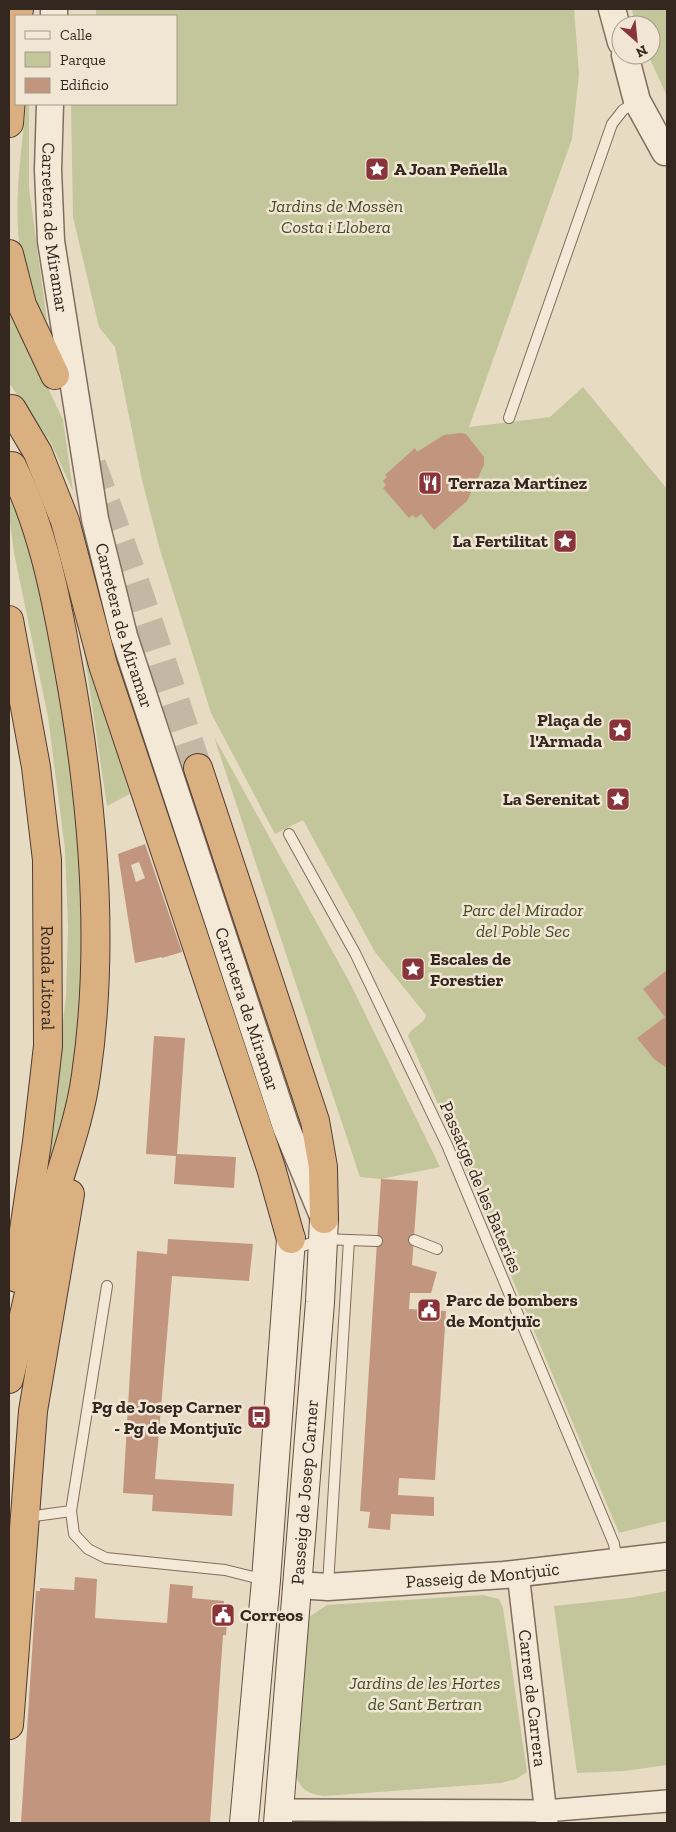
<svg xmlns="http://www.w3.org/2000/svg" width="676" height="1832" font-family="'Zilla Slab',serif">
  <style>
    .green { fill: #c3c59a }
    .building { fill: #c2957f; fill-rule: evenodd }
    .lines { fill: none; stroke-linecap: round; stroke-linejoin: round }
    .trunk-tunnel { stroke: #c4b7a3; stroke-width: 28; stroke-dasharray: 28 14; stroke-linecap: butt }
    .service-casing { stroke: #816d5d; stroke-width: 12 }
    .minor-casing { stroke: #816d5d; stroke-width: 24 }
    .tertiary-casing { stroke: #816d5d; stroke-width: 29 }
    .secondary-casing { stroke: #634f40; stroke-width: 30 }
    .trunk-casing { stroke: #4f3c31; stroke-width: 30 }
    .service { stroke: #f4e9d7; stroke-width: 10 }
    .minor { stroke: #f4e9d7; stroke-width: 21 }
    .tertiary { stroke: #f4e9d7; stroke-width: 26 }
    .secondary { stroke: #f4e9d7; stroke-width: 28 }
    .trunk { stroke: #dbb080; stroke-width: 28 }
    .labels { text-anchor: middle; stroke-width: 5; stroke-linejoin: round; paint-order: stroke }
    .poi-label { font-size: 18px; font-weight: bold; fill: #33271f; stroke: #f1e6d3; text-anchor: start }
    .park-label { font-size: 18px; font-style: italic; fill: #464d28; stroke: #f1e6d3 }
    .street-label { font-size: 18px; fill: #33271f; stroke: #f1e6d3 }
  </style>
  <rect width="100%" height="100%" fill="#e8dbc4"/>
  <!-- green -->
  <g class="green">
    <path d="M96,9H574L579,74L572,139L469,427L550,417L583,387L667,489V1521L619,1533L454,1140L408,1036C411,1027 424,1025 426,1015L375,952L303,820L275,834L211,713L160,550L142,480L115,347L99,327L73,217L71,104H176V16H96Z"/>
    <path d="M632,9H667V96L648,55H651V25H635Z"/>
    <path d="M26,104H29V188L47,321C40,308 31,294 27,280C9,226 21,159 26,104Z"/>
    <path d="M9,299L12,311L63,420L73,491L51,443L9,383Z"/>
    <path d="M9,484L22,511L57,659L78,828L83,933L78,1036L57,1154L43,1186L66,996L68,928L65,849L48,717L14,553L9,514Z"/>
    <path d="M83,645L130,794L107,806Z"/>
    <path d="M214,737L350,983L440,1167L381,1179L360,1177Z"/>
    <path d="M667,1591V1765L624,1771L577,1773L554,1606L629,1598Z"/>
    <path d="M483,1595L499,1599L503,1608L527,1772L516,1779L501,1783L324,1796C309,1794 300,1790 296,1775L302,1630L309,1617L327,1605Z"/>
  </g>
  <!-- building -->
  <g class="building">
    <path d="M460,433L466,434L484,457V465L467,501L434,530L421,514L416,518L412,515L409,518L383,488L386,485L383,481L387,477L385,475L415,448L417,452L444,435Z"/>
    <path d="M145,844L182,952L162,958V957L135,963L118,854ZM139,862L145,878L136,882L131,865Z"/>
    <path d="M667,970V1068L654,1059L637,1038L665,1017L643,989Z"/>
    <path d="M154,1036L185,1038L177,1154L236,1157L234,1188L174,1184L176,1156L146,1154Z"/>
    <path d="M381,1179L418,1181L412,1265L437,1272L431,1293H410L409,1309L446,1311L435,1480L399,1478L398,1495L434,1497V1516L391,1514L390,1530L368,1528L370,1512L360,1511Z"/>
    <path d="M168,1239L253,1244L249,1281L172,1276L155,1479L234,1484L232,1516L152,1511L153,1495L123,1493L137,1251L167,1254Z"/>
    <path d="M75,1577L97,1579L95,1618L167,1623L170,1584L193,1586L192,1598L224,1601V1604L228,1605L226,1635H223L210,1823H21L36,1591H40V1588L74,1590Z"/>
  </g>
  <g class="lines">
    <!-- trunk-tunnel -->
    <path class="trunk-tunnel" d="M92,464L135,581L198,768"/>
    <!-- service casing -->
    <g class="service-casing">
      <g id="service">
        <path d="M509,418L612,124L623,110L636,102"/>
        <path d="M289,834L355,953L447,1145L614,1544L617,1562"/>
        <path d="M414,1240L437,1249"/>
        <path d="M291,1250L323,1239L349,1240"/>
        <path d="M107,1286L71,1511L74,1534L88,1549L106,1558L225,1570L265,1580"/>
        <path d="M27,1517L71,1511"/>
        <path d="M328,1585L349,1240L377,1241"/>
      </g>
    </g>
    <!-- minor casing -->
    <g class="minor-casing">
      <g id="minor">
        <path id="s1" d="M518,1573L547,1823"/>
        <path d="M279,1810L545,1811L667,1801"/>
      </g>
    </g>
    <!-- tertiary casing -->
    <g class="tertiary-casing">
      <g id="tertiary">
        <path d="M612,9L621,42"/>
        <path d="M54,16V9"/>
        <path d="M625,55L637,101L665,152"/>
        <path id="s2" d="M50,104L48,170L51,241L95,519L124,636L286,1127L323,1216"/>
        <path id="s3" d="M297,1585L328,1587L504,1575L667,1556"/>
      </g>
    </g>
    <!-- secondary casing -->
    <g class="secondary-casing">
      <g id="secondary">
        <path d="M244,1823L266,1580L291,1239"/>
        <path id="s4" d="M278,1823L320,1302L324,1219"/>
      </g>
    </g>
    <!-- trunk casing -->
    <g class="trunk-casing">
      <g id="trunk">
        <path d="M18,16L19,9"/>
        <path d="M9,123L16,37"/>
        <path d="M9,254L22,305L55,375"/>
        <path d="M12,409L38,453L65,521L103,665L271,1168L291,1239"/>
        <path id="s5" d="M9,620L36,767L47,860L48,1046L37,1142L17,1278"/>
        <path d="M198,768L315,1121L323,1167L324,1219"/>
        <path d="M9,1379C23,1322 35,1263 51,1206C63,1163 80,1120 86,1075C106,940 92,793 67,659C55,592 42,527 12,466"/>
        <path d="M9,1725L33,1411L70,1194"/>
      </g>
    </g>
    <!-- service -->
    <use href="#service" class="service"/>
    <!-- minor -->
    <use href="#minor" class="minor"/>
    <!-- tertiary -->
    <use href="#tertiary" class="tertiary"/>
    <!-- secondary -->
    <use href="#secondary" class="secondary"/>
    <!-- trunk -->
    <use href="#trunk" class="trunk"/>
  </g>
  <!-- icons -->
  <defs>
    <g id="sight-square" transform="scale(1.25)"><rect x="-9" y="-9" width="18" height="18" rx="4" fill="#89343b" stroke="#f1e6d3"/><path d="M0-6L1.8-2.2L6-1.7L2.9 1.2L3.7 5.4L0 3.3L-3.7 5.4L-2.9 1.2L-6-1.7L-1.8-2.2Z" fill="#fff"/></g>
    <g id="restaurant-square" transform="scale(1.25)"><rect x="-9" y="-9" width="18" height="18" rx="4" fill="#89343b" stroke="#f1e6d3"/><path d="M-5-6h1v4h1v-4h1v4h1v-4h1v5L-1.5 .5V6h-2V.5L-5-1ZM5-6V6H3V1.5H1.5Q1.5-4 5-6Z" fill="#fff"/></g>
    <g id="civic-square" transform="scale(1.25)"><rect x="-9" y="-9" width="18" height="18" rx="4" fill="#89343b" stroke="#f1e6d3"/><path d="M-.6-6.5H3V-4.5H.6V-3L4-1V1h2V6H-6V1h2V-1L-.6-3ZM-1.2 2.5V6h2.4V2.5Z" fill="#fff"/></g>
    <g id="bus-square" transform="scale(1.25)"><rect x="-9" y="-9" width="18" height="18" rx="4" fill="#89343b" stroke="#f1e6d3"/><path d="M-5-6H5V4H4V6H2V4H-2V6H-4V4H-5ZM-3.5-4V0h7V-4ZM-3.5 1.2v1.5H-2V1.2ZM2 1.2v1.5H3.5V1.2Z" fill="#fff"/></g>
  </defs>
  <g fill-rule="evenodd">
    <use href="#sight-square" x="377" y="169"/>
    <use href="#restaurant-square" x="430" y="483"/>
    <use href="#sight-square" x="565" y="541"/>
    <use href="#sight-square" x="620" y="730"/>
    <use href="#sight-square" x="618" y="799"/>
    <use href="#sight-square" x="413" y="969"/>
    <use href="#civic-square" x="429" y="1310"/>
    <use href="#bus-square" x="259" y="1417"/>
    <use href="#civic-square" x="223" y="1615"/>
  </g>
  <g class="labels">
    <!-- poi labels -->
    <g class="poi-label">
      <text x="394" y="175">A Joan Peñella</text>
      <text x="448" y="489">Terraza Martínez</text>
      <text x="548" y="547" text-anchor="end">La Fertilitat</text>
      <text x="602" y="726" text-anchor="end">Plaça de<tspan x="602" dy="21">l'Armada</tspan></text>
      <text x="600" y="805" text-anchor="end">La Serenitat</text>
      <text x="430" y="965">Escales de<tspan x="430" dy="21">Forestier</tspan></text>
      <text x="446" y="1306">Parc de bombers<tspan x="446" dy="21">de Montjuïc</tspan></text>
      <text x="242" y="1413" text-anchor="end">Pg de Josep Carner<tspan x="242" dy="21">- Pg de Montjuïc</tspan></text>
      <text x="240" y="1621">Correos</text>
    </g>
    <!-- park labels -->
    <g class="park-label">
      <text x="336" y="212">Jardins de Mossèn<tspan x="336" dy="21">Costa i Llobera</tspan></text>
      <text x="523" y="916">Parc del Mirador<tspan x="523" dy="21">del Poble Sec</tspan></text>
      <text x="425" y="1689">Jardins de les Hortes<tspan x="425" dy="21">de Sant Bertran</tspan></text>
    </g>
    <!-- street labels -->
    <g class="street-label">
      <text dy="6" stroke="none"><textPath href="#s2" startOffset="124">Carretera de Miramar</textPath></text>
      <text dy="6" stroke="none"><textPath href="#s2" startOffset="529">Carretera de Miramar</textPath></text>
      <text dy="6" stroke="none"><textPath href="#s5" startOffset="361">Ronda Litoral</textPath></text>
      <text dy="6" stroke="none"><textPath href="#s2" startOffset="932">Carretera de Miramar</textPath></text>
      <text transform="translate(481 1187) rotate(67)" y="6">Passatge de les Bateries</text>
      <text dy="6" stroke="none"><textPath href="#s4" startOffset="332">Passeig de Josep Carner</textPath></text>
      <text dy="6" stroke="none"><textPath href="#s3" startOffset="186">Passeig de Montjuïc</textPath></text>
      <text dy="6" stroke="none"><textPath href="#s1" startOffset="126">Carrer de Carrera</textPath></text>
    </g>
  </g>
  <!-- border -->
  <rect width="676" height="1832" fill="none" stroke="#33271f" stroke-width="20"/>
  <!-- legend -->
  <rect x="15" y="15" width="162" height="90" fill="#f1e6d3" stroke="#a59a8b"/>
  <rect x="25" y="31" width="25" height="8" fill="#f4e9d7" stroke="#a59a8b"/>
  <text x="60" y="40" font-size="15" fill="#33271f">Calle</text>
  <rect x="25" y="52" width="25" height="15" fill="#c3c59a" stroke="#a59a8b"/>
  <text x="60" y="65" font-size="15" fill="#33271f">Parque</text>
  <rect x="25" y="78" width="25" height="15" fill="#c2957f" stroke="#a59a8b"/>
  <text x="60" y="90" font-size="15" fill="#33271f">Edificio</text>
  <!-- north arrow -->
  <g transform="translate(636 40) rotate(153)"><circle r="24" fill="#f1e6d3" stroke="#a59a8b"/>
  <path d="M0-4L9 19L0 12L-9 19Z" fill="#89343b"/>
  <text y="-8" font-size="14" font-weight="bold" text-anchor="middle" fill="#33271f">N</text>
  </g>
</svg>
